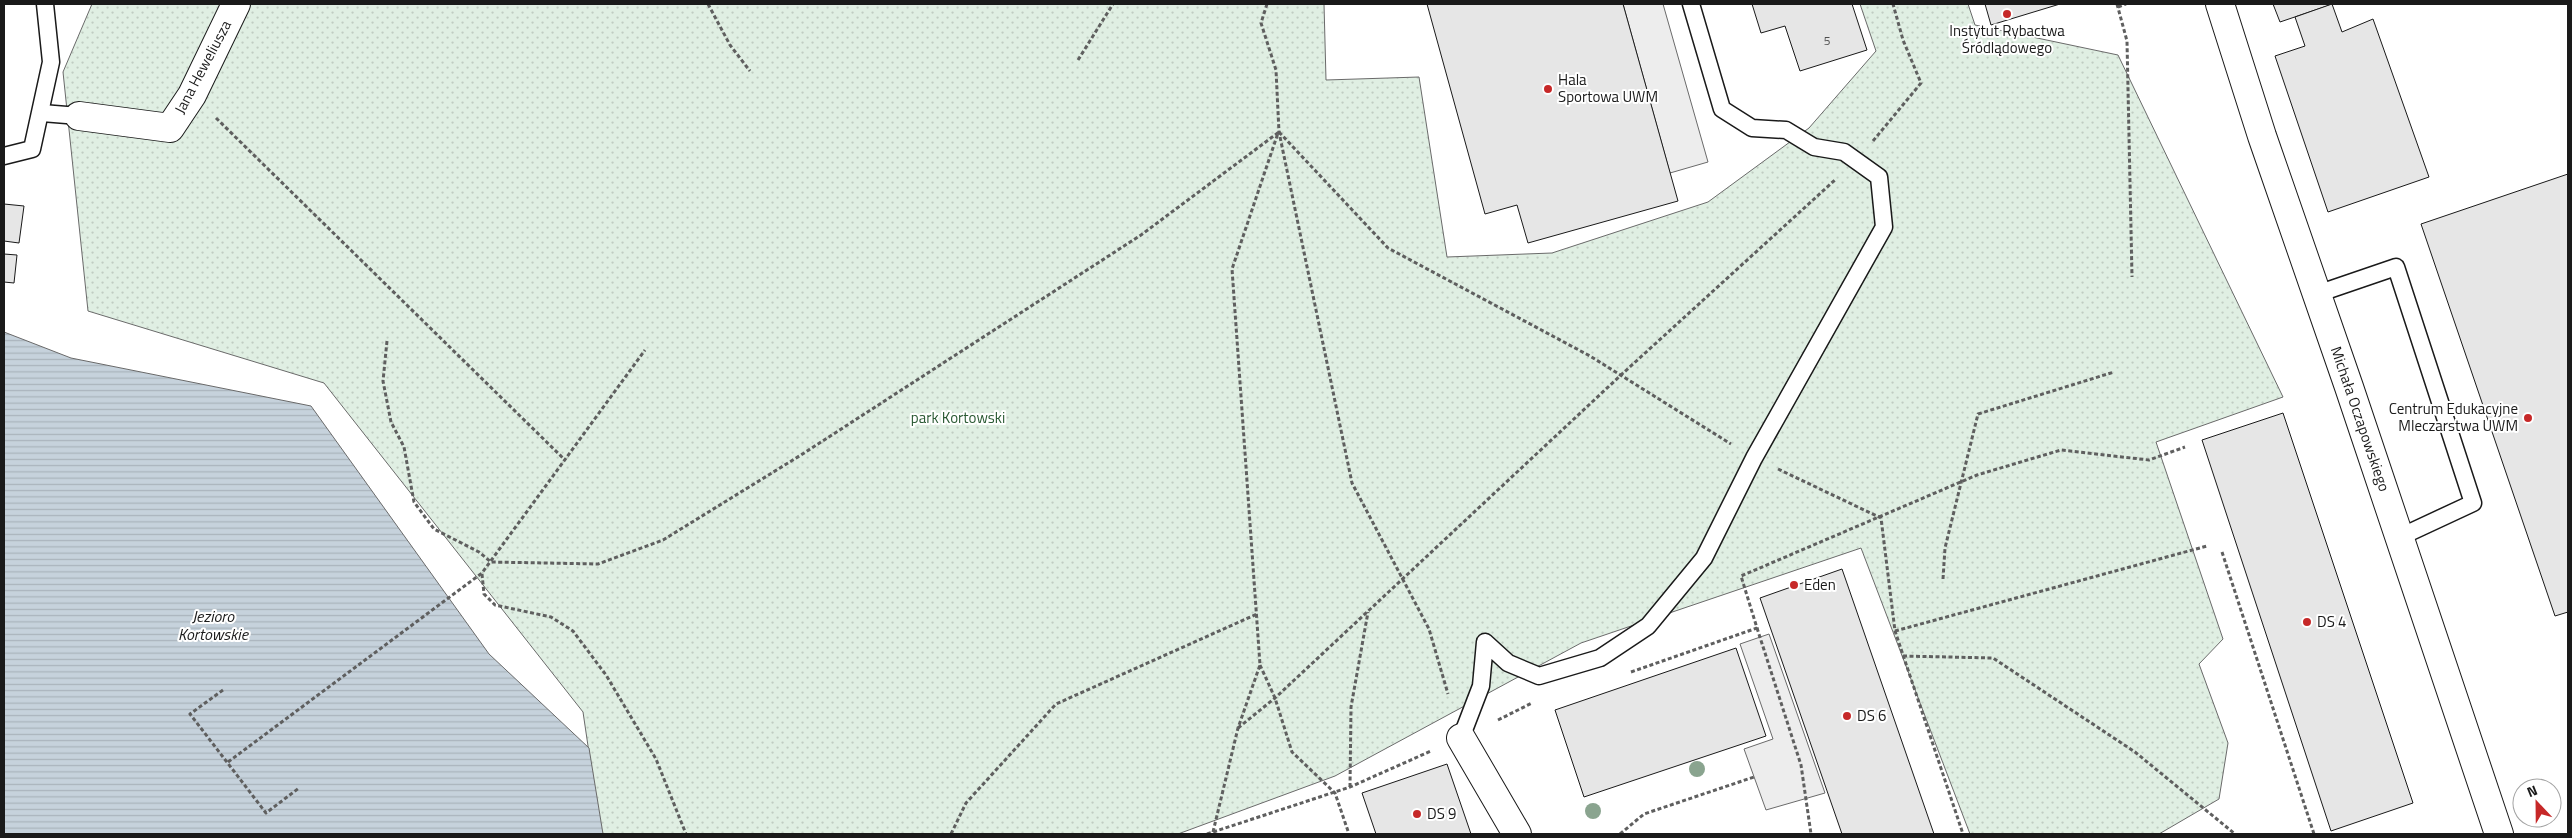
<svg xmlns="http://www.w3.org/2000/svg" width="2572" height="838" font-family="'Titillium Web',sans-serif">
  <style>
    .park { fill: url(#park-dots); stroke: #6a6a6a }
    .parking { fill: #ededed; stroke: #6a6a6a }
    .water { fill: url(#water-rules); stroke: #6a6a6a }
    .building { fill: #e6e6e6; stroke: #1a1a1a }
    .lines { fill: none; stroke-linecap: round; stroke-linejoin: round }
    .lane-casing { stroke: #1a1a1a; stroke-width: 19 }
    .street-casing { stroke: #1a1a1a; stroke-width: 30 }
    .path { stroke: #5f5f5f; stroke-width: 3; stroke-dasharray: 4 2.5; stroke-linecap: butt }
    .lane { stroke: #fff; stroke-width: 16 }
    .street { stroke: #fff; stroke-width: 28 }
    .tree { fill: #8aa48f }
    .poi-dot { fill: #c62828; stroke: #fff; stroke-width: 2 }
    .labels { text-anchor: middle; stroke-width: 4; stroke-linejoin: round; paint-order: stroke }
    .number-label { font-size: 12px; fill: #4d4d4d }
    .poi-label { font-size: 15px; fill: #1a1a1a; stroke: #fff; text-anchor: start }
    .street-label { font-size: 15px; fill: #1a1a1a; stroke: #fff }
    .park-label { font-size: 15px; fill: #2b5a34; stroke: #fff }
    .water-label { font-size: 16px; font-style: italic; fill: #1a1a1a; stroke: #fff }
  </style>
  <defs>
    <pattern id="park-dots" width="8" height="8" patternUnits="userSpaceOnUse" patternTransform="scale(1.25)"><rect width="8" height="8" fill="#e0efe3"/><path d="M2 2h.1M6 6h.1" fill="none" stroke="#c0ccc2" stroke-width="1.8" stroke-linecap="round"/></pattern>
    <pattern id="water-rules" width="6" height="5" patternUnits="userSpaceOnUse" patternTransform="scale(1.25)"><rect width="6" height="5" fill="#c6d2dc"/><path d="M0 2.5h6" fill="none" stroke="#aab4bc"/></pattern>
  </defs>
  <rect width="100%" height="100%" fill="#fff"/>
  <!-- park -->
  <path class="park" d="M92,4H1324L1326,80L1419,77L1447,257L1552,253L1708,202L1809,128L1876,51L1860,4H1968L1975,25L2118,55L2283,397L2156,442L2223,639L2199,664L2228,743L2219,799L2159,834H1970L1861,548L1581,643L1335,776L1178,834H601L583,712L324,383L88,311L63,72Z"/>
  <!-- parking -->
  <g class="parking">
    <path d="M1623,4H1663L1708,162L1670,173Z"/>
    <path d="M1769,634L1825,793L1766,810L1744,749L1773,739L1740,644Z"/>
  </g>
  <!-- water -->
  <path class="water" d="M4,332L71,358L311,406L489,654L589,748L603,834H4Z"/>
  <!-- building -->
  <g class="building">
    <path d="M1427,4H1623L1678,201L1528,243L1517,205L1485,214Z"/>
    <path d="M1752,4H1852L1867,50L1800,71L1785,26L1761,33Z"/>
    <path d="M1985,4H2060L1991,25Z"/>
    <path d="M2273,4H2333L2280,22Z"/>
    <path d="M2332,4L2342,32L2373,19L2429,177L2328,212L2275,56L2305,46L2295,17Z"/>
    <path d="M2568,174V612L2555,616L2421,224Z"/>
    <path d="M4,204L24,206L19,243L4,241Z"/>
    <path d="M4,254L17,255L14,283L4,282Z"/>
    <path d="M2283,413L2413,803L2331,831L2202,440Z"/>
    <path d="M1842,569L1934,834H1842L1760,598Z"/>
    <path d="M1736,648L1766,736L1584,797L1555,710Z"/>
    <path d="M1447,764L1471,834H1376L1362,793Z"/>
  </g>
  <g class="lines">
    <!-- lane casing -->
    <g class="lane-casing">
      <g id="lane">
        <path d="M42,113L79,116"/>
        <path d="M4,156L32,149L51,62L45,4"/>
        <path d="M2317,294L2396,267L2473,503L2400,537"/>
        <path d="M1461,738L1481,686L1485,642L1508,663L1539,676L1600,658L1648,626L1704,558L1754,458L1884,227L1879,177L1844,152L1814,147L1786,130L1752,128L1722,109L1691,4"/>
      </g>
    </g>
    <!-- street casing -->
    <g class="street-casing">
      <g id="street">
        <path d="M2220,4L2262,136L2349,387L2499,834"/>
        <path d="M79,116L170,128L192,95L236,4"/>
        <path d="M1461,738L1517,834"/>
      </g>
    </g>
    <!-- path -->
    <g class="path">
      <path d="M708,4L730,45L750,71"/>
      <path d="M1267,4L1261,23L1276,70L1279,132L1352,483L1429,629L1448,694"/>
      <path d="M2117,4L2127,41L2132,277"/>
      <path d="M2118,7L2126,4"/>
      <path d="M1078,60L1113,4"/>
      <path d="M216,118L565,460"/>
      <path d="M1279,132L1388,248L1590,356L1731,444"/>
      <path d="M1873,141L1921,83L1903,40L1893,4"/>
      <path d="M387,341L383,381L391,422L404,447L414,502L434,529L479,552L491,562L598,564L663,540L801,455L1141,235L1279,132"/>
      <path d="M1778,469L1881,518L1895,631L1963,834"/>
      <path d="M2222,552L2314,834"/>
      <path d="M482,574L484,594L495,605L551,617L573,631L606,675L656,759L686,834"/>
      <path d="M1943,579L1945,548L1978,414L2114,372"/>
      <path d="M1757,628L1801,765L1811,834"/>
      <path d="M1895,631L2207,546"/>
      <path d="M1903,656L1993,658L2135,752L2235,834"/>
      <path d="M1260,665L1275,698L1292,752L1335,793L1349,834"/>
      <path d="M1631,672L1757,628L1741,576L1977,475L2061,450L2149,460L2185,447"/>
      <path d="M223,690L190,714L266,813L299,788"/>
      <path d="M1498,720L1532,703"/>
      <path d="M1238,728L1275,698L1621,375L1836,179"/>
      <path d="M228,762L482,573L645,350"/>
      <path d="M1350,787L1351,707L1368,612"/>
      <path d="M1213,832L1238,728L1260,665L1232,269L1278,133"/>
      <path d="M951,834L966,803L1056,704L1257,614"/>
      <path d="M1207,834L1350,787L1431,751"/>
      <path d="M1620,834L1644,814L1754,777"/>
    </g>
    <!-- lane -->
    <use href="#lane" class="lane"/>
    <!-- street -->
    <use href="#street" class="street"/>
  </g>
  <!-- trees -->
  <g class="tree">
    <circle cx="1697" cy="769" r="8"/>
    <circle cx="1593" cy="811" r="8"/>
  </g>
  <!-- markers -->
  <g class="poi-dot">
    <circle cx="2007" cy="14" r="5"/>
    <circle cx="1548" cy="89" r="5"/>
    <circle cx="2528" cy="418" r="5"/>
    <circle cx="1794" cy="585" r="5"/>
    <circle cx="2307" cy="622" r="5"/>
    <circle cx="1847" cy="716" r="5"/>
    <circle cx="1417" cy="814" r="5"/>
  </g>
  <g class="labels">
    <!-- number labels -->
    <g class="number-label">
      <text x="1827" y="45">5</text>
    </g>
    <!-- poi labels -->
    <g class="poi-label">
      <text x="2007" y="36" text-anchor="middle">Instytut Rybactwa<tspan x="2007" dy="17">Śródlądowego</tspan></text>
      <text x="1558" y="85">Hala<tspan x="1558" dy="17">Sportowa UWM</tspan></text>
      <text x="2518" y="414" text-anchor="end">Centrum Edukacyjne<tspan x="2518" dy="17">Mleczarstwa UWM</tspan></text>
      <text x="1804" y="590">Eden</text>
      <text x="2317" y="627">DS 4</text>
      <text x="1857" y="721">DS 6</text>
      <text x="1427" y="819">DS 9</text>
    </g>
    <!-- street labels -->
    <g class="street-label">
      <text transform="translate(203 67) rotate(-62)" y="5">Jana Heweliusza</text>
      <text transform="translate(2360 419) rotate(71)" y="5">Michała Oczapowskiego</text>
    </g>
    <!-- park labels -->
    <g class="park-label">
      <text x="958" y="423">park Kortowski</text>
    </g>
    <!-- water labels -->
    <g class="water-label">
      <text x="213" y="622">Jezioro<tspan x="213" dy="18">Kortowskie</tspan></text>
    </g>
  </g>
  <!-- border -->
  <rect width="2572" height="838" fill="none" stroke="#1a1a1a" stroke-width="10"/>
  <!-- north arrow -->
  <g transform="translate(2537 803) rotate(338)"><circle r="24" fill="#ffffff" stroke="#a3a3a3"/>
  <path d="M0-4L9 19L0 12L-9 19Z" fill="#c62828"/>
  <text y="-8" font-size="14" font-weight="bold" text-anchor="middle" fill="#1a1a1a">N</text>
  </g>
</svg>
